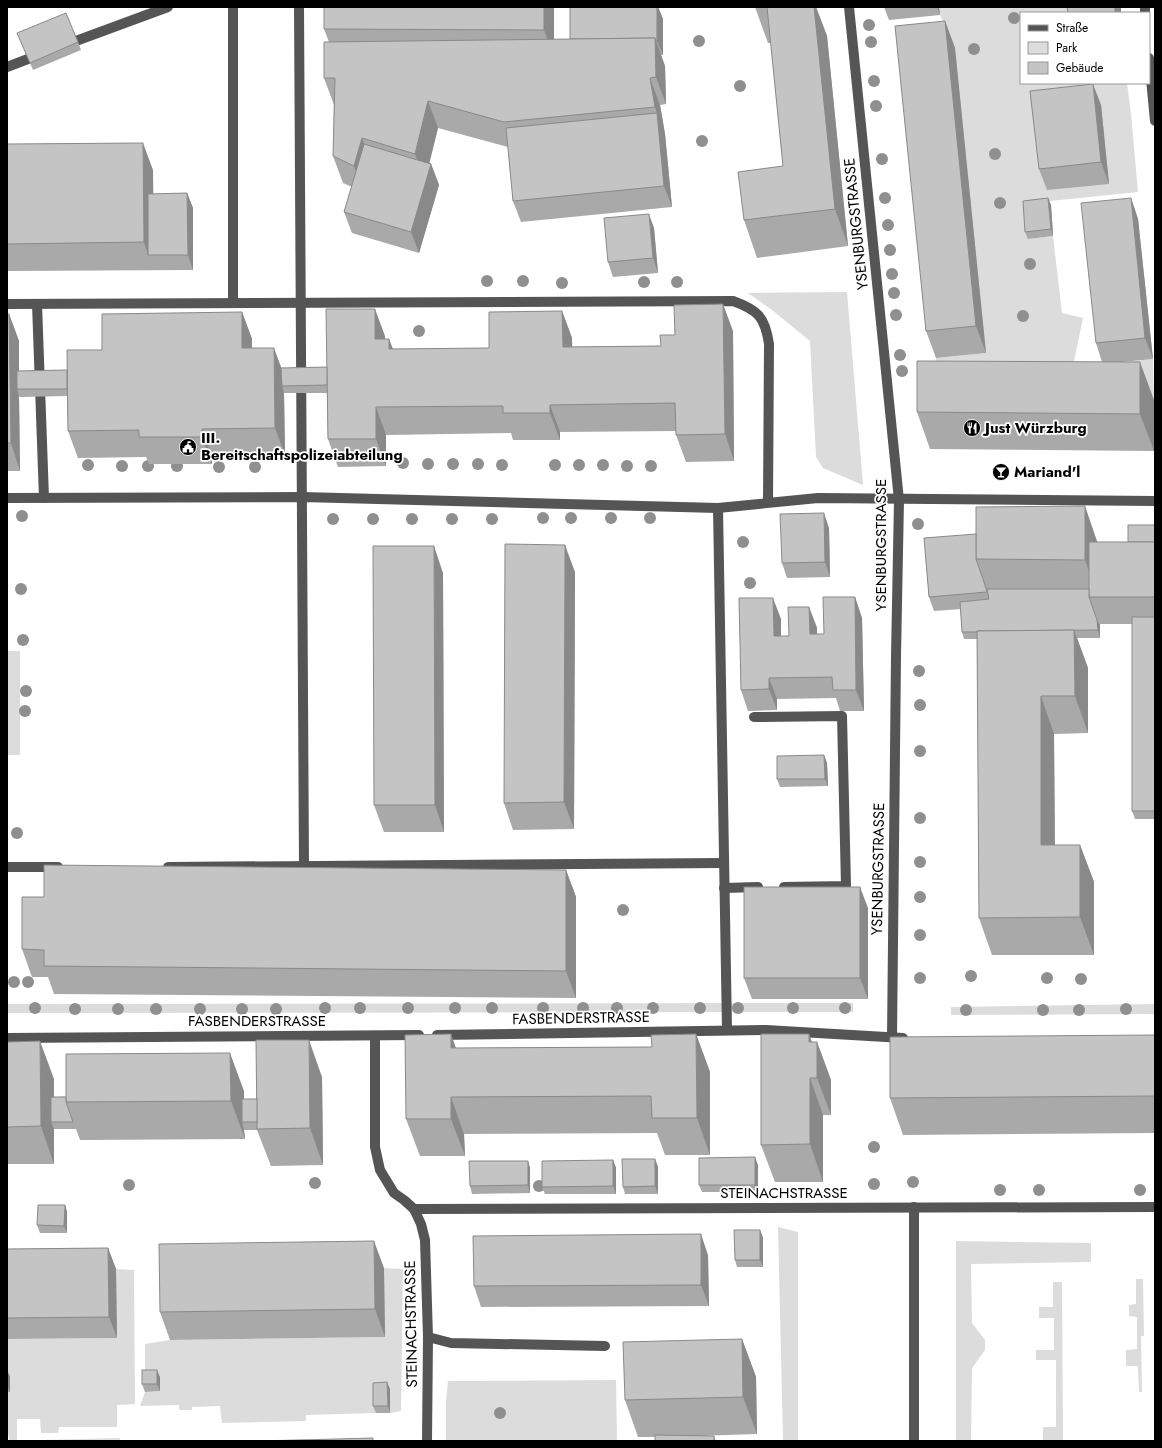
<svg xmlns="http://www.w3.org/2000/svg" width="1162" height="1448" font-family="Jost,sans-serif">
  <style>
    .green { fill: #dcdcdc }
    .lines { fill: none; stroke-linecap: round; stroke-linejoin: round }
    .minor { stroke: #555; stroke-width: 10 }
    .tree { fill: #8f8f8f }
    .wall { fill: #a9a9a9 }
    .shaded-wall { fill: #898989 }
    .building { fill: #c4c4c4; stroke: #898989 }
    .labels { text-anchor: middle; stroke-width: 3.5; stroke-linejoin: round; paint-order: stroke }
    .street-label { font-size: 15px; fill: #000; stroke: #fff }
    .poi-label { font-size: 15px; font-weight: bold; fill: #000; stroke: #fff; text-anchor: start }
  </style>
  <rect width="100%" height="100%" fill="#fff"/>
  <!-- green -->
  <g class="green">
    <path d="M939,7H1074V13H1021V83H1127L1131,114L1138,192L1031,203L1028,239L1053,236L1062,313L1083,318L1072,371L1103,364L1153,359L1154,400L931,398L936,358L986,353L955,48L940,15Z"/>
    <path d="M847,292L863,485L823,468L816,457L810,341L772,310L748,293Z"/>
    <rect x="7" y="651" width="13" height="104"/>
    <path d="M853,1003V1012L7,1013V1004Z"/>
    <path d="M1155,1004V1014L951,1015V1007Z"/>
    <path d="M778,1227L798,1232V1441H783Z"/>
    <path d="M956,1241L1091,1243V1262L971,1264L972,1323L985,1340V1350L972,1368L971,1441H956Z"/>
    <path d="M384,1268L403,1269L401,1411L390,1413L389,1389L376,1390V1413L306,1415V1421L222,1423L220,1406L192,1407V1410H179V1405L140,1406L145,1392L160,1391L145,1377V1344L170,1340L385,1337Z"/>
    <path d="M116,1269L134,1270L135,1404L117,1405V1427H59L58,1433H41L40,1419H17V1441H10L7,1430V1339L117,1338Z"/>
    <path d="M1136,1279H1143L1144,1336H1141L1142,1392H1139L1138,1366H1126V1350L1137,1349V1317L1129,1316V1305L1136,1304Z"/>
    <path d="M1053,1282H1062L1063,1441H1043V1427H1056V1360H1036V1350H1054V1318H1039V1307H1053Z"/>
    <path d="M616,1380L617,1441H446V1401L448,1381Z"/>
    <path d="M120,1438V1441H42V1440Z"/>
    <path d="M309,1439V1441H233Z"/>
  </g>
  <g class="lines">
    <!-- minor -->
    <g class="minor">
      <path d="M233,7V303"/>
      <path d="M299,7L304,866"/>
      <path d="M849,7L899,500L896,656L892,1038"/>
      <path d="M1145,7V13"/>
      <path d="M65,45L168,7"/>
      <path d="M1149,58L1155,121"/>
      <path d="M7,67L41,54"/>
      <path d="M7,304L733,301C758,310 765,317 769,344L768,502"/>
      <path d="M37,304L44,498"/>
      <path d="M7,498L302,497L718,508L818,498L1155,501"/>
      <path d="M718,508L727,1030"/>
      <path d="M754,717L842,716L846,886L784,887"/>
      <path d="M7,867H58"/>
      <path d="M168,867L724,863"/>
      <path d="M724,888L758,887"/>
      <path d="M437,1035L766,1030L903,1038"/>
      <path d="M375,1036V1147L380,1170L394,1193L404,1200L414,1209L421,1224L425,1240L428,1337L427,1441"/>
      <path d="M7,1038L419,1035"/>
      <path d="M414,1209L1155,1207"/>
      <path d="M428,1337L451,1343L605,1346"/>
      <path d="M914,1441V1207"/>
    </g>
  </g>
  <!-- trees -->
  <g class="tree">
    <circle cx="1014" cy="18" r="6"/>
    <circle cx="869" cy="25" r="6"/>
    <circle cx="699" cy="41" r="6"/>
    <circle cx="871" cy="42" r="6"/>
    <circle cx="974" cy="49" r="6"/>
    <circle cx="874" cy="81" r="6"/>
    <circle cx="740" cy="86" r="6"/>
    <circle cx="876" cy="106" r="6"/>
    <circle cx="702" cy="141" r="6"/>
    <circle cx="995" cy="154" r="6"/>
    <circle cx="882" cy="159" r="6"/>
    <circle cx="885" cy="198" r="6"/>
    <circle cx="1000" cy="203" r="6"/>
    <circle cx="888" cy="225" r="6"/>
    <circle cx="890" cy="250" r="6"/>
    <circle cx="1030" cy="264" r="6"/>
    <circle cx="892" cy="274" r="6"/>
    <circle cx="487" cy="281" r="6"/>
    <circle cx="523" cy="281" r="6"/>
    <circle cx="644" cy="282" r="6"/>
    <circle cx="677" cy="282" r="6"/>
    <circle cx="562" cy="283" r="6"/>
    <circle cx="894" cy="293" r="6"/>
    <circle cx="896" cy="315" r="6"/>
    <circle cx="1023" cy="316" r="6"/>
    <circle cx="419" cy="331" r="6"/>
    <circle cx="900" cy="355" r="6"/>
    <circle cx="902" cy="371" r="6"/>
    <circle cx="403" cy="463" r="6"/>
    <circle cx="428" cy="464" r="6"/>
    <circle cx="453" cy="464" r="6"/>
    <circle cx="478" cy="464" r="6"/>
    <circle cx="88" cy="465" r="6"/>
    <circle cx="502" cy="465" r="6"/>
    <circle cx="555" cy="465" r="6"/>
    <circle cx="579" cy="465" r="6"/>
    <circle cx="603" cy="465" r="6"/>
    <circle cx="122" cy="466" r="6"/>
    <circle cx="148" cy="466" r="6"/>
    <circle cx="177" cy="466" r="6"/>
    <circle cx="627" cy="466" r="6"/>
    <circle cx="651" cy="466" r="6"/>
    <circle cx="219" cy="467" r="6"/>
    <circle cx="255" cy="467" r="6"/>
    <circle cx="22" cy="516" r="6"/>
    <circle cx="543" cy="518" r="6"/>
    <circle cx="571" cy="518" r="6"/>
    <circle cx="611" cy="518" r="6"/>
    <circle cx="650" cy="518" r="6"/>
    <circle cx="333" cy="519" r="6"/>
    <circle cx="373" cy="519" r="6"/>
    <circle cx="412" cy="519" r="6"/>
    <circle cx="452" cy="519" r="6"/>
    <circle cx="492" cy="519" r="6"/>
    <circle cx="918" cy="524" r="6"/>
    <circle cx="743" cy="542" r="6"/>
    <circle cx="750" cy="583" r="6"/>
    <circle cx="21" cy="589" r="6"/>
    <circle cx="23" cy="640" r="6"/>
    <circle cx="919" cy="671" r="6"/>
    <circle cx="26" cy="691" r="6"/>
    <circle cx="920" cy="705" r="6"/>
    <circle cx="25" cy="711" r="6"/>
    <circle cx="920" cy="751" r="6"/>
    <circle cx="920" cy="818" r="6"/>
    <circle cx="17" cy="833" r="6"/>
    <circle cx="920" cy="862" r="6"/>
    <circle cx="920" cy="897" r="6"/>
    <circle cx="623" cy="910" r="6"/>
    <circle cx="920" cy="935" r="6"/>
    <circle cx="971" cy="976" r="6"/>
    <circle cx="920" cy="978" r="6"/>
    <circle cx="1047" cy="978" r="6"/>
    <circle cx="1081" cy="979" r="6"/>
    <circle cx="14" cy="982" r="6"/>
    <circle cx="28" cy="982" r="6"/>
    <circle cx="35" cy="1008" r="6"/>
    <circle cx="325" cy="1008" r="6"/>
    <circle cx="360" cy="1008" r="6"/>
    <circle cx="408" cy="1008" r="6"/>
    <circle cx="455" cy="1008" r="6"/>
    <circle cx="492" cy="1008" r="6"/>
    <circle cx="543" cy="1008" r="6"/>
    <circle cx="583" cy="1008" r="6"/>
    <circle cx="617" cy="1008" r="6"/>
    <circle cx="653" cy="1008" r="6"/>
    <circle cx="700" cy="1008" r="6"/>
    <circle cx="738" cy="1008" r="6"/>
    <circle cx="793" cy="1008" r="6"/>
    <circle cx="845" cy="1008" r="6"/>
    <circle cx="75" cy="1009" r="6"/>
    <circle cx="118" cy="1009" r="6"/>
    <circle cx="156" cy="1009" r="6"/>
    <circle cx="200" cy="1009" r="6"/>
    <circle cx="242" cy="1009" r="6"/>
    <circle cx="276" cy="1009" r="6"/>
    <circle cx="1126" cy="1009" r="6"/>
    <circle cx="966" cy="1010" r="6"/>
    <circle cx="1043" cy="1010" r="6"/>
    <circle cx="1079" cy="1010" r="6"/>
    <circle cx="874" cy="1147" r="6"/>
    <circle cx="913" cy="1182" r="6"/>
    <circle cx="315" cy="1183" r="6"/>
    <circle cx="874" cy="1184" r="6"/>
    <circle cx="129" cy="1185" r="6"/>
    <circle cx="539" cy="1186" r="6"/>
    <circle cx="1000" cy="1190" r="6"/>
    <circle cx="1039" cy="1190" r="6"/>
    <circle cx="1140" cy="1190" r="6"/>
    <circle cx="500" cy="1413" r="6"/>
  </g>
  <!-- wall -->
  <g class="wall">
    <path d="M324,7H554V40L570,39L658,7L663,19V55H661L665,66L666,104L660,105L665,134L672,207L521,222L513,201L508,147L438,128L429,163L431,164L439,185L419,253L352,233L344,212L352,187L343,183L333,156L334,105L324,78L329,42L324,29Z"/>
    <path d="M755,7H816L827,36L848,246L757,258L744,220L783,166L771,43H768Z"/>
    <path d="M884,7H939L940,15L889,20Z"/>
    <path d="M945,21L955,48L986,353L936,358L926,331Z"/>
    <path d="M17,33L78,42L81,50L33,70Z"/>
    <path d="M1101,105L1109,184L1047,190L1039,169Z"/>
    <path d="M7,144L153,170V194L187,193L193,208V270L7,271Z"/>
    <path d="M1048,198L1051,205L1053,236L1028,239L1025,232Z"/>
    <path d="M1131,198L1138,219L1153,359L1122,362L1154,400V451L930,449L917,412L1102,362L1096,343Z"/>
    <path d="M654,228L658,273L613,277L608,262Z"/>
    <path d="M562,311L572,338V347L661,346L675,335L733,331L734,461L686,462L676,435V431L560,432V440H513L511,433L386,435V466L338,467L328,439L327,393H284L285,455L212,456V464H149L146,457L78,458L68,431L67,396L20,397L19,396L20,471H7V314H9L19,341V371L67,370L102,350L242,312L252,339V348L281,368L327,367L385,336V339H389L393,349L489,348Z"/>
    <path d="M1155,525V819H1135L1132,811V624H1100V638H1077L1088,668V733L1054,734L1055,845H1080L1094,882V955H992L979,918L977,639H964L962,632L961,609L934,611L929,597L924,538L1098,542H1128Z"/>
    <path d="M829,528L830,577L787,578L782,563Z"/>
    <path d="M575,572L574,829L513,830L504,803Z"/>
    <path d="M443,573L444,832H384L374,805Z"/>
    <path d="M855,597L862,618L864,711H840L836,698L777,699V710L748,711L741,690L781,619V636H789L809,607L817,628V634H824Z"/>
    <path d="M824,755L827,763L828,786L780,787L777,779Z"/>
    <path d="M566,870L576,897V998L54,994L48,977H32L22,949L44,897Z"/>
    <path d="M868,908V999H752L744,978Z"/>
    <path d="M696,1034L710,1072V1155H665L657,1133L464,1134L465,1156H420L406,1119L456,1048L652,1047Z"/>
    <path d="M809,1034L812,1042H817L831,1080V1115H823V1182H775L761,1145Z"/>
    <path d="M1155,1035V1133L903,1135L890,1098Z"/>
    <path d="M7,1042L54,1079V1097L244,1091V1099H257L322,1077L323,1165L271,1166L257,1130H244L245,1139L80,1140L76,1129H54V1164H7Z"/>
    <path d="M655,1159L658,1167V1194H625L623,1187Z"/>
    <path d="M613,1160L616,1168V1194H545L542,1187Z"/>
    <path d="M528,1161L530,1168V1193L472,1194L470,1186Z"/>
    <path d="M758,1165V1192H702L699,1185Z"/>
    <path d="M65,1205L67,1212V1233H40L37,1225Z"/>
    <path d="M760,1230L763,1238V1267H737L735,1260Z"/>
    <path d="M108,1248L116,1269L117,1338L7,1339V1249Z"/>
    <path d="M708,1255L709,1306L481,1307L474,1286Z"/>
    <path d="M384,1268L385,1337L170,1340L160,1312Z"/>
    <path d="M742,1339L756,1377L757,1434L696,1436H714L716,1441H655V1437H638L625,1400Z"/>
    <path d="M7,1370L10,1377V1392H7Z"/>
    <path d="M160,1377V1391L145,1392L142,1384Z"/>
    <path d="M390,1389V1413H376L373,1406Z"/>
  </g>
  <!-- shaded-wall -->
  <g class="shaded-wall">
    <path d="M544,7H554V57L544,30Z"/>
    <path d="M657,7H658L663,19V55L657,41Z"/>
    <path d="M814,7H816L827,36L848,246L835,209Z"/>
    <path d="M937,7H939L940,15Z"/>
    <rect x="1115" y="7" width="6" height="6"/>
    <path d="M945,21L955,48L986,353L976,326Z"/>
    <path d="M655,38L665,66L666,104L656,77Z"/>
    <path d="M650,78L660,105L665,134L672,207L664,186L657,113L655,107Z"/>
    <path d="M1093,84L1101,105L1109,184L1101,162Z"/>
    <path d="M428,101L438,128L425,181L415,154Z"/>
    <path d="M362,138L372,165L364,193L354,166Z"/>
    <path d="M143,143L153,170L154,255H148L144,242Z"/>
    <path d="M431,164L439,185L419,253L411,232Z"/>
    <path d="M187,193L193,208V270L188,255Z"/>
    <path d="M1048,198L1051,205L1053,236L1051,229Z"/>
    <path d="M1131,198L1138,219L1153,359L1145,338Z"/>
    <path d="M649,214L654,228L658,273L653,258Z"/>
    <path d="M723,304L733,331L734,461L725,434Z"/>
    <path d="M375,309L385,336V366L375,339Z"/>
    <path d="M562,311L572,338L573,374L563,347Z"/>
    <path d="M242,312L252,339V375L242,348Z"/>
    <path d="M9,314L19,341V389H17L19,396L20,471L11,443Z"/>
    <path d="M389,339L399,366L389,349Z"/>
    <path d="M274,348L284,375L282,386L284,393L285,455L275,428Z"/>
    <path d="M1140,362L1154,400V451L1140,414Z"/>
    <path d="M550,405L560,432V440L550,413Z"/>
    <path d="M376,407L386,435V466L376,439Z"/>
    <path d="M202,429L212,456V464L202,437Z"/>
    <path d="M1085,506L1098,544L1096,589L1085,560Z"/>
    <path d="M824,513L829,528L830,577L825,562Z"/>
    <path d="M565,545L575,572L574,829L564,802Z"/>
    <path d="M434,546L443,573L444,832L435,805Z"/>
    <path d="M855,597L862,618L864,711L856,690Z"/>
    <path d="M773,598L781,619V657L774,636Z"/>
    <path d="M809,607L817,628V655L810,634Z"/>
    <path d="M1097,620L1099,624H1100V638L1098,630Z"/>
    <path d="M1074,630L1088,668V733L1075,696Z"/>
    <path d="M769,678L777,699V710L769,689Z"/>
    <path d="M1041,696L1054,734L1055,882L1041,845Z"/>
    <path d="M824,755L827,763L828,786L825,779Z"/>
    <path d="M1080,845L1094,882V955L1080,917Z"/>
    <path d="M566,870L576,897V998L566,971Z"/>
    <path d="M860,887L868,908V999L860,978Z"/>
    <path d="M451,1034L464,1071L451,1048Z"/>
    <path d="M696,1034L710,1072V1155L697,1118Z"/>
    <path d="M809,1034L817,1058V1042L831,1080V1115L817,1078L809,1042Z"/>
    <path d="M309,1040L322,1077L323,1165L310,1128Z"/>
    <path d="M40,1041L54,1079V1122H51L54,1129V1164L41,1126Z"/>
    <path d="M230,1053L244,1091V1122H242L244,1130L245,1139L231,1101Z"/>
    <path d="M810,1078L823,1115V1182L810,1144Z"/>
    <path d="M451,1097L464,1134L465,1156L451,1119Z"/>
    <path d="M755,1157L758,1165V1192L755,1185Z"/>
    <path d="M655,1159L658,1167V1194L655,1186Z"/>
    <path d="M613,1160L616,1168V1194L613,1186Z"/>
    <path d="M528,1161L530,1168V1193L528,1185Z"/>
    <path d="M65,1205L67,1212V1233L64,1226Z"/>
    <path d="M760,1230L763,1238V1267L760,1260Z"/>
    <path d="M701,1234L708,1255L709,1306L701,1285Z"/>
    <path d="M374,1241L384,1268L385,1337L375,1309Z"/>
    <path d="M108,1248L116,1269L117,1338L109,1317Z"/>
    <path d="M742,1339L756,1377L757,1434L743,1397Z"/>
    <path d="M7,1370L10,1377V1392L7,1384Z"/>
    <path d="M157,1370L160,1377V1391L157,1384Z"/>
    <path d="M387,1382L390,1389V1413L388,1406Z"/>
  </g>
  <!-- building -->
  <g class="building">
    <path d="M324,7H544V30L324,29Z"/>
    <path d="M570,7H657V41H656L655,38L570,39Z"/>
    <path d="M767,7H814L835,209L744,220L738,172L783,166Z"/>
    <path d="M1067,7H1115V13H1068Z"/>
    <path d="M66,13L78,42L30,63L17,33Z"/>
    <path d="M945,21L976,326L926,331L895,26Z"/>
    <path d="M655,38L656,77L650,78L655,107L504,122L428,101L415,154L362,138L354,166L333,156L335,78H324V42Z"/>
    <path d="M1093,84L1101,162L1039,169L1030,91Z"/>
    <path d="M657,113L664,186L513,201L506,128Z"/>
    <path d="M143,143L144,242L7,244V144Z"/>
    <path d="M364,144L431,164L411,232L344,212Z"/>
    <path d="M187,193L188,255H148V194Z"/>
    <path d="M1048,198L1051,229L1025,232L1023,201Z"/>
    <path d="M1131,198L1145,338L1096,343L1081,203Z"/>
    <path d="M649,214L653,258L608,262L604,218Z"/>
    <path d="M723,304L725,434L676,435L675,403L550,405V413H503V406L376,407V439H328L326,309H375V339H389V349L489,348V312L562,311L563,347L661,346L660,335H675L674,305Z"/>
    <path d="M242,312V348H274L275,428L202,429V437H139V430L68,431L67,350H102V314Z"/>
    <path d="M7,314H9L11,443H7Z"/>
    <path d="M917,361L1140,362V414L917,412Z"/>
    <path d="M327,367V385L282,386L281,368Z"/>
    <path d="M67,370V389H17V371Z"/>
    <path d="M1085,506V560L976,559V507Z"/>
    <path d="M824,513L825,562L782,563L780,514Z"/>
    <rect x="1128" y="525" width="27" height="17"/>
    <path d="M976,534V559L984,582L987,592L929,597L924,538Z"/>
    <rect x="1089" y="542" width="66" height="55"/>
    <path d="M505,544L565,545L564,802L504,803Z"/>
    <path d="M373,546H434L435,805H374Z"/>
    <path d="M987,589H1089V597L1097,620L1098,630L977,631V632H962L960,602L989,599Z"/>
    <path d="M823,597H855L856,690H833L832,677L769,678V689L741,690L739,598H773L774,636H789L788,607H809L810,634H824Z"/>
    <rect x="1132" y="617" width="23" height="194"/>
    <path d="M1074,630L1075,696H1041V845H1080V917L979,918L977,631Z"/>
    <path d="M824,755L825,779H777V756Z"/>
    <path d="M44,865L566,870V971L44,966V950L22,949V897H44Z"/>
    <rect x="744" y="887" width="116" height="91"/>
    <path d="M451,1034V1048L652,1047L651,1035L696,1034L697,1118H652L651,1096L451,1097V1119H406L405,1035Z"/>
    <path d="M761,1034H809V1042H817V1078H810V1144L761,1145Z"/>
    <path d="M1155,1035V1096L890,1098V1037Z"/>
    <path d="M256,1040H309L310,1128L257,1129Z"/>
    <path d="M40,1041L41,1126L7,1127V1042Z"/>
    <path d="M230,1053L231,1101L66,1102V1054Z"/>
    <path d="M51,1097H66V1102L73,1122H51Z"/>
    <rect x="242" y="1099" width="15" height="23"/>
    <path d="M755,1157V1185H699V1158Z"/>
    <path d="M622,1159H655V1186L623,1187Z"/>
    <path d="M613,1160V1186L542,1187V1161Z"/>
    <path d="M469,1161H528V1185L470,1186Z"/>
    <path d="M38,1205H65L64,1226L37,1225Z"/>
    <path d="M734,1230H760V1260H735Z"/>
    <path d="M701,1234V1285L474,1286L473,1236Z"/>
    <path d="M374,1241L375,1309L160,1312L159,1244Z"/>
    <path d="M108,1248L109,1317L7,1318V1249Z"/>
    <path d="M742,1339L743,1397L625,1400L623,1342Z"/>
    <rect x="142" y="1370" width="15" height="14"/>
    <path d="M387,1382L388,1406H373V1383Z"/>
    <path d="M655,1435L714,1436V1441H655Z"/>
    <path d="M373,1438V1441H264Z"/>
  </g>
  <!-- icons -->
  <defs>
    <g id="restaurant-disc" transform="scale(0.9)"><circle r="9.5" fill="#000" stroke="#fff"/><path d="M-5-6h1v4h1v-4h1v4h1v-4h1v5L-1.5 .5V6h-2V.5L-5-1ZM5-6V6H3V1.5H1.5Q1.5-4 5-6Z" fill="#fff"/></g>
    <g id="civic-disc" transform="scale(0.9)"><circle r="9.5" fill="#000" stroke="#fff"/><path d="M-.6-6.5H3V-4.5H.6V-3L4-1V1h2V6H-6V1h2V-1L-.6-3ZM-1.2 2.5V6h2.4V2.5Z" fill="#fff"/></g>
    <g id="bar-disc" transform="scale(0.9)"><circle r="9.5" fill="#000" stroke="#fff"/><path d="M-6-5H6L.8 .8V4.5H3.5V6h-7V4.5H-.8V.8Z" fill="#fff"/></g>
  </defs>
  <g fill-rule="evenodd">
    <use href="#restaurant-disc" x="972" y="428"/>
    <use href="#civic-disc" x="188" y="447"/>
    <use href="#bar-disc" x="1001" y="472"/>
  </g>
  <g class="labels">
    <!-- street labels -->
    <g class="street-label">
      <text transform="translate(856 224) rotate(-96)" y="5">YSENBURGSTRASSE</text>
      <text transform="translate(881 545) rotate(-90)" y="5">YSENBURGSTRASSE</text>
      <text transform="translate(878 869) rotate(-89)" y="5">YSENBURGSTRASSE</text>
      <text transform="translate(581 1018) rotate(-1)" y="5">FASBENDERSTRASSE</text>
      <text x="257" y="1026">FASBENDERSTRASSE</text>
      <text x="784" y="1198">STEINACHSTRASSE</text>
      <text transform="translate(411 1324) rotate(-91)" y="5">STEINACHSTRASSE</text>
    </g>
    <!-- poi labels -->
    <g class="poi-label">
      <text x="985" y="433">Just Würzburg</text>
      <text x="201" y="443">III.<tspan x="201" dy="17">Bereitschaftspolizeiabteilung</tspan></text>
      <text x="1014" y="477">Mariand'l</text>
    </g>
  </g>
  <!-- border -->
  <rect width="1162" height="1448" fill="none" stroke="#000000" stroke-width="16"/>
  <!-- legend -->
  <rect x="1020" y="12" width="130" height="72" fill="#ffffff" stroke="#999999"/>
  <rect x="1028" y="25" width="20" height="6" fill="#555555" stroke="#999999"/>
  <text x="1056" y="32" font-size="12" fill="#000000">Straße</text>
  <rect x="1028" y="42" width="20" height="12" fill="#dcdcdc" stroke="#999999"/>
  <text x="1056" y="52" font-size="12" fill="#000000">Park</text>
  <rect x="1028" y="62" width="20" height="12" fill="#c4c4c4" stroke="#999999"/>
  <text x="1056" y="72" font-size="12" fill="#000000">Gebäude</text>
</svg>
